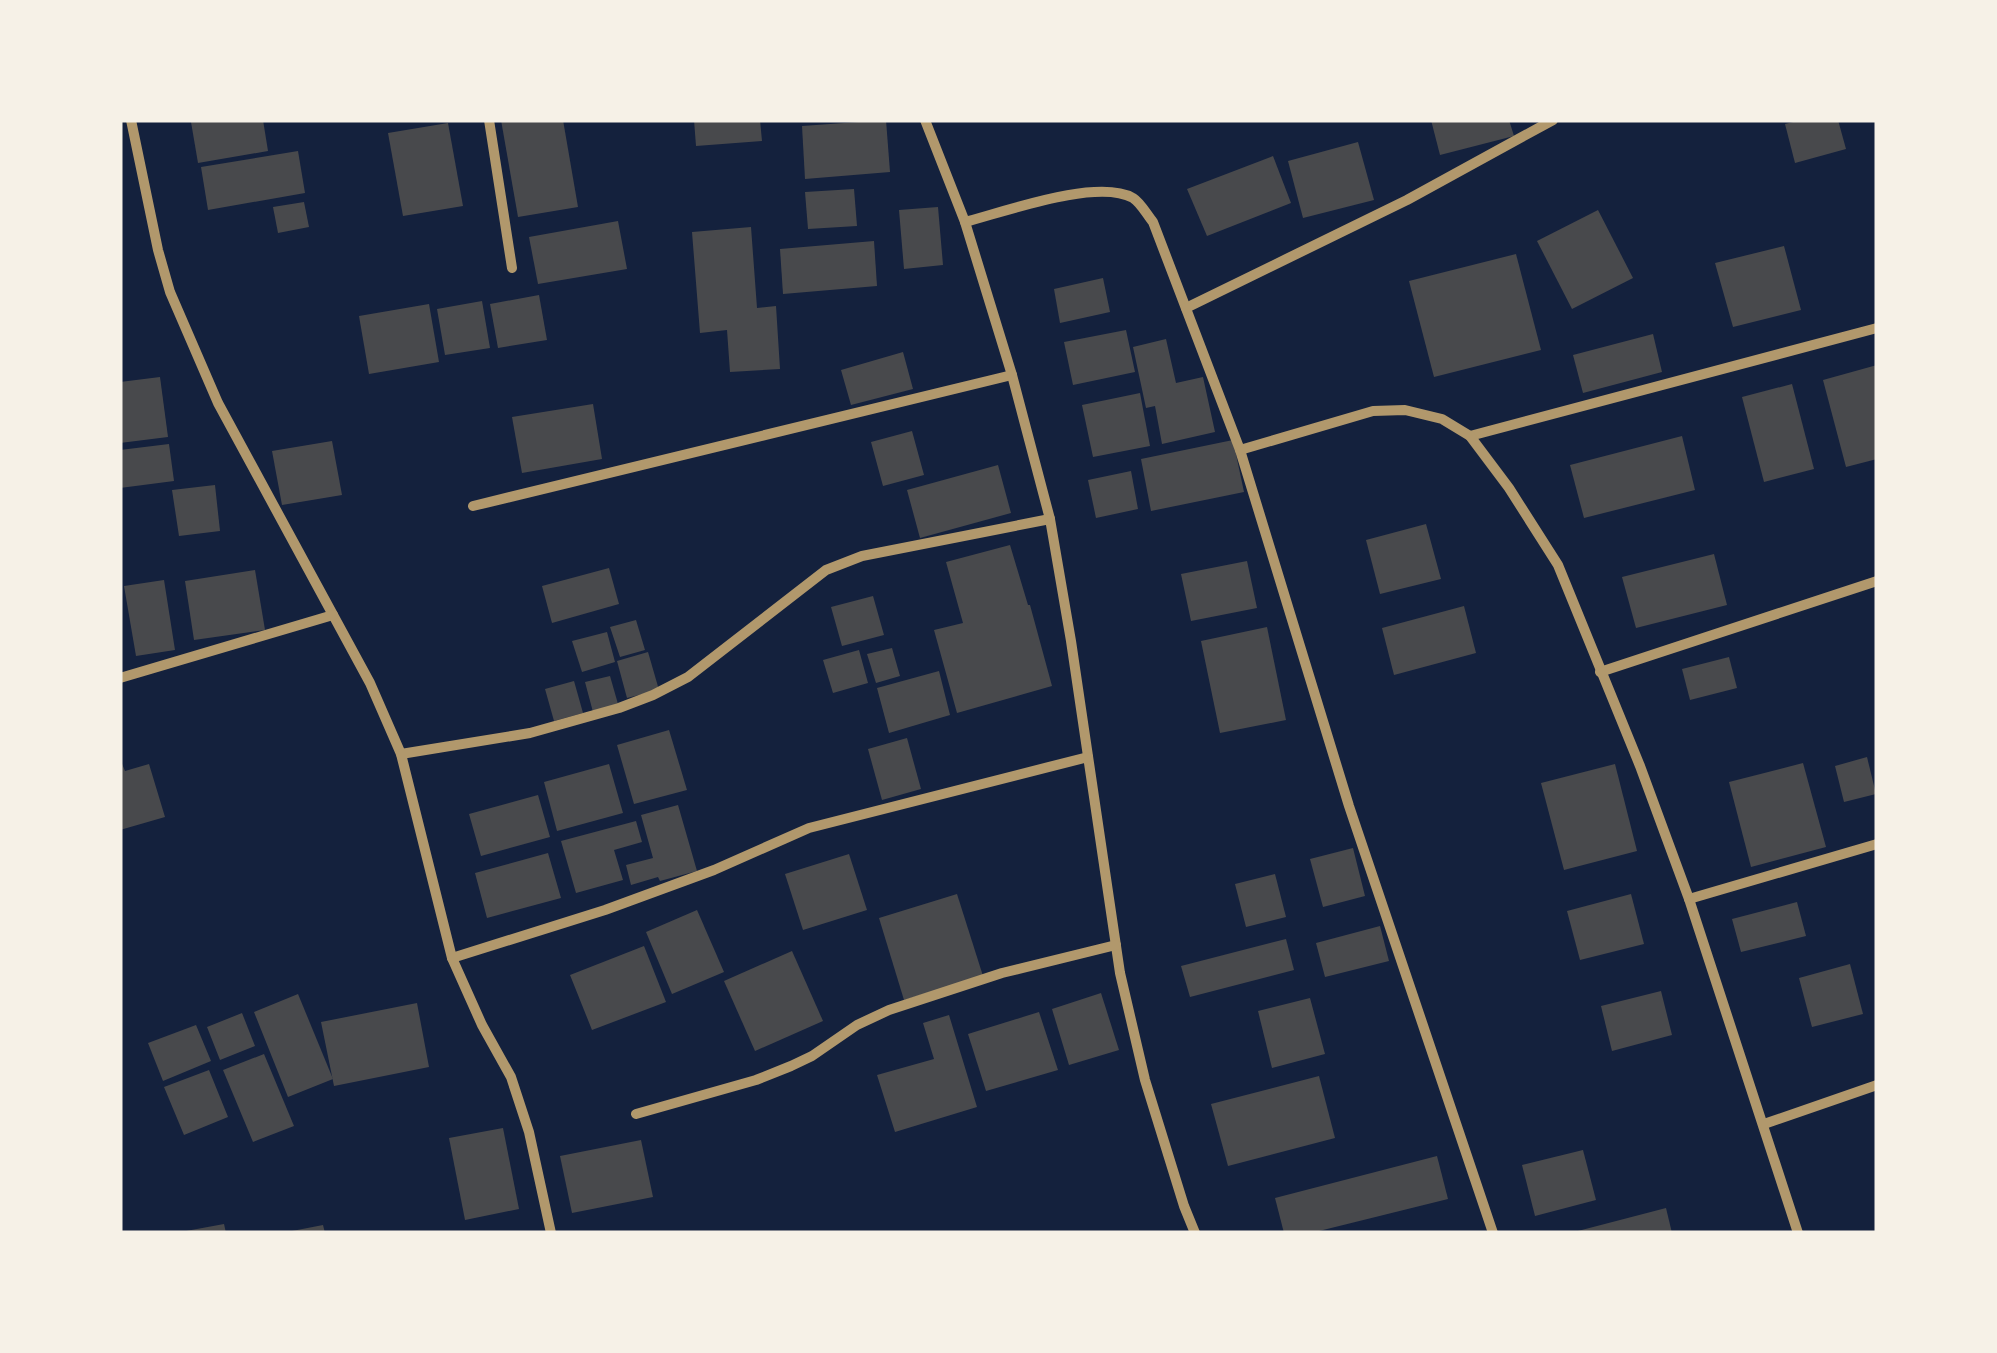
<svg xmlns="http://www.w3.org/2000/svg" width="1997" height="1353" font-family="Signika,sans-serif">
  <style>
    .building { fill: #48494c }
    .lines { fill: none; stroke-linecap: round; stroke-linejoin: round }
    .minor { stroke: #b1986c; stroke-width: 10 }
  </style>
  <rect width="100%" height="100%" fill="#14213d"/>
  <!-- building -->
  <g class="building">
    <path d="M201,120H263L268,151L198,163L191,122Z"/>
    <path d="M501,120H563L578,207L518,217Z"/>
    <path d="M694,120H760L762,141L696,146Z"/>
    <path d="M886,120L890,172L805,179L802,126Z"/>
    <path d="M1431,120H1509L1514,136L1440,155Z"/>
    <path d="M1801,120H1838L1846,149L1795,163L1785,124Z"/>
    <path d="M448,123L463,206L403,216L388,133Z"/>
    <path d="M1358,142L1374,200L1303,218L1288,161Z"/>
    <path d="M298,151L305,193L208,210L201,167Z"/>
    <path d="M1273,156L1291,203L1207,236L1187,189Z"/>
    <path d="M854,189L857,226L808,229L805,192Z"/>
    <path d="M304,202L309,227L278,233L273,207Z"/>
    <path d="M938,207L943,265L904,269L899,210Z"/>
    <path d="M1598,210L1633,278L1572,309L1537,241Z"/>
    <path d="M618,221L627,269L538,284L529,237Z"/>
    <path d="M751,227L757,308L776,306L780,369L730,372L727,330L700,333L692,232Z"/>
    <path d="M874,241L877,286L783,294L780,249Z"/>
    <path d="M1784,246L1801,310L1733,327L1715,263Z"/>
    <path d="M1516,254L1541,350L1434,377L1409,281Z"/>
    <path d="M1103,278L1110,312L1060,323L1054,289Z"/>
    <path d="M539,295L547,340L498,348L490,304Z"/>
    <path d="M482,301L490,348L445,355L437,309Z"/>
    <path d="M429,304L439,362L369,374L359,316Z"/>
    <path d="M1126,330L1135,372L1073,385L1064,342Z"/>
    <path d="M1653,334L1662,372L1583,393L1573,355Z"/>
    <path d="M1166,339L1176,383L1203,377L1215,432L1162,444L1155,406L1146,408L1133,347Z"/>
    <path d="M903,352L913,389L851,405L841,370Z"/>
    <path d="M1877,365V459L1846,467L1823,380Z"/>
    <path d="M160,377L168,437L120,443V382Z"/>
    <path d="M1792,384L1814,469L1764,482L1742,397Z"/>
    <path d="M1140,393L1150,446L1093,457L1082,405Z"/>
    <path d="M593,404L602,459L522,473L512,417Z"/>
    <path d="M912,431L924,475L883,486L871,442Z"/>
    <path d="M1682,436L1695,490L1584,518L1570,465Z"/>
    <path d="M1233,440L1244,492L1151,511L1141,459Z"/>
    <path d="M332,441L342,495L282,505L272,451Z"/>
    <path d="M169,444L174,481L120,488V450Z"/>
    <path d="M998,465L1011,513L920,538L907,490Z"/>
    <path d="M1131,471L1138,509L1096,518L1088,480Z"/>
    <path d="M215,485L220,531L179,536L172,490Z"/>
    <path d="M1426,524L1441,579L1380,594L1366,540Z"/>
    <path d="M1010,545L1028,605H1030L1052,686L957,713L934,630L963,623L946,562Z"/>
    <path d="M1714,554L1727,605L1636,628L1622,577Z"/>
    <path d="M1247,561L1257,608L1191,621L1181,574Z"/>
    <path d="M609,568L619,604L552,623L542,586Z"/>
    <path d="M255,570L265,630L194,640L185,581Z"/>
    <path d="M164,580L175,650L136,656L124,586Z"/>
    <path d="M873,596L884,635L842,646L831,607Z"/>
    <path d="M1464,606L1476,653L1394,675L1382,628Z"/>
    <path d="M636,620L645,650L620,657L610,627Z"/>
    <path d="M1267,627L1286,720L1220,733L1201,641Z"/>
    <path d="M607,632L615,662L582,672L572,641Z"/>
    <path d="M892,648L900,676L876,683L867,654Z"/>
    <path d="M859,650L868,683L833,693L823,660Z"/>
    <path d="M648,652L659,690L627,698L617,661Z"/>
    <path d="M1729,657L1737,688L1690,700L1682,669Z"/>
    <path d="M939,671L950,715L889,733L877,688Z"/>
    <path d="M610,676L618,704L593,712L585,682Z"/>
    <path d="M574,681L583,713L554,721L545,689Z"/>
    <path d="M669,730L687,790L634,804L617,745Z"/>
    <path d="M907,738L921,789L882,800L868,749Z"/>
    <path d="M1867,757L1876,794L1844,802L1835,766Z"/>
    <path d="M120,759L125,771L149,764L165,817L120,830Z"/>
    <path d="M1803,763L1826,847L1751,867L1729,782Z"/>
    <path d="M609,764L623,813L557,831L544,782Z"/>
    <path d="M1615,764L1637,851L1564,870L1541,783Z"/>
    <path d="M538,795L550,837L481,856L469,814Z"/>
    <path d="M678,805L697,871L660,881L658,877L631,885L626,865L653,858L641,815Z"/>
    <path d="M636,821L642,842L614,850L623,880L576,893L561,841Z"/>
    <path d="M1353,848L1365,896L1323,907L1310,859Z"/>
    <path d="M548,853L561,898L487,918L475,873Z"/>
    <path d="M849,854L867,910L803,930L785,874Z"/>
    <path d="M1275,874L1286,917L1246,927L1235,884Z"/>
    <path d="M957,894L983,976L904,1000L879,918Z"/>
    <path d="M1631,894L1644,944L1580,960L1567,911Z"/>
    <path d="M1797,902L1806,936L1741,952L1732,919Z"/>
    <path d="M697,910L724,972L672,994L646,932Z"/>
    <path d="M1380,926L1389,961L1325,977L1316,943Z"/>
    <path d="M1286,939L1294,970L1190,997L1181,966Z"/>
    <path d="M644,946L666,1002L592,1030L570,975Z"/>
    <path d="M792,951L823,1021L755,1051L724,981Z"/>
    <path d="M1850,964L1863,1014L1812,1027L1799,978Z"/>
    <path d="M1661,991L1672,1035L1612,1051L1601,1006Z"/>
    <path d="M1101,993L1119,1050L1069,1065L1052,1009Z"/>
    <path d="M298,994L333,1079L288,1097L254,1012Z"/>
    <path d="M1310,998L1325,1054L1272,1068L1258,1011Z"/>
    <path d="M417,1003L429,1067L334,1086L321,1022Z"/>
    <path d="M1039,1012L1058,1070L986,1091L968,1034Z"/>
    <path d="M242,1013L255,1046L220,1060L207,1027Z"/>
    <path d="M949,1015L977,1107L895,1132L877,1075L934,1059L923,1023Z"/>
    <path d="M196,1025L211,1061L163,1081L148,1043Z"/>
    <path d="M264,1054L294,1126L253,1142L223,1070Z"/>
    <path d="M209,1070L228,1117L184,1135L164,1087Z"/>
    <path d="M1319,1076L1335,1138L1228,1166L1211,1104Z"/>
    <path d="M503,1128L519,1209L465,1220L449,1138Z"/>
    <path d="M641,1140L653,1197L572,1213L560,1156Z"/>
    <path d="M1583,1150L1596,1200L1535,1216L1522,1165Z"/>
    <path d="M1437,1156L1448,1199L1311,1233H1284L1275,1198Z"/>
    <path d="M1666,1208L1672,1233H1574V1232Z"/>
    <path d="M224,1224L226,1233H186V1231Z"/>
    <path d="M323,1225L325,1233H292V1231Z"/>
  </g>
  <g class="lines">
    <!-- minor -->
    <g class="minor">
      <path d="M131,120L158,250L170,292L218,403L370,683L401,754L452,958L482,1025L511,1077L529,1132L551,1233"/>
      <path d="M489,120L512,268"/>
      <path d="M925,120L965,222L1012,375L1050,519L1071,641L1120,973L1145,1080L1184,1206L1195,1233"/>
      <path d="M965,222C1004,212 1097,178 1133,198C1141,203 1147,215 1153,222L1240,450L1349,806L1493,1233"/>
      <path d="M1186,308L1407,200L1553,120"/>
      <path d="M1470,436L1877,328"/>
      <path d="M1240,450L1373,411L1405,410L1442,419L1470,436L1509,488L1558,565L1640,766L1689,899L1798,1233"/>
      <path d="M473,506L1012,375"/>
      <path d="M1600,672L1877,581"/>
      <path d="M120,678L333,615"/>
      <path d="M401,754L530,733L619,708L653,695L688,677L826,570L862,556L1050,519"/>
      <path d="M1689,899L1877,844"/>
      <path d="M452,958L605,910L714,870L809,828L1088,757"/>
      <path d="M636,1114L756,1080L791,1066L812,1056L857,1025L889,1010L1002,973L1116,945"/>
      <path d="M1764,1124L1877,1085"/>
    </g>
  </g>
  <!-- border -->
  <rect width="1997" height="1353" fill="none" stroke="#f6f1e7" stroke-width="245"/>
</svg>
